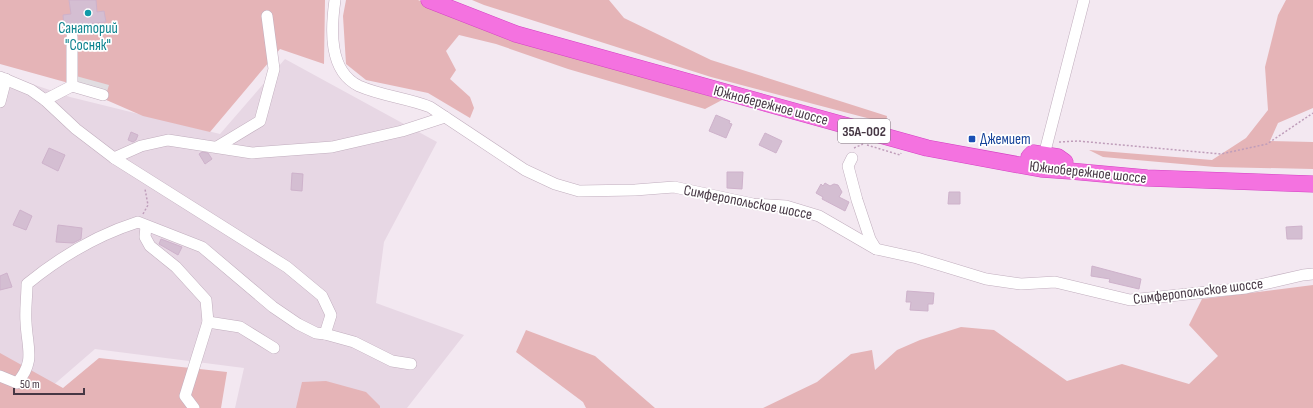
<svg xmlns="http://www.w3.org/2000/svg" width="1313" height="408" font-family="'Sofia Sans Condensed',sans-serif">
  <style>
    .residential { fill: #e7d7e4 }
    .green { fill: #e5b4b7 }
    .parking { fill: #e1dde1 }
    .building { fill: #d4bed2; stroke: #ceb2cb }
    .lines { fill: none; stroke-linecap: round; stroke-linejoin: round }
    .minor-casing { stroke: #c1aebe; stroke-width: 12 }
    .highway-casing { stroke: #d342c2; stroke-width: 17 }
    .path { stroke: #bf9dba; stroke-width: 1.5; stroke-dasharray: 2 2; stroke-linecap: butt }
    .minor { stroke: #fff; stroke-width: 11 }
    .highway { stroke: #f472e0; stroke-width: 16 }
    .culture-dot { fill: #0f9aa8; stroke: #fff; stroke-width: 1.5 }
    .transit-dot { fill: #1a4fb4; stroke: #fff; stroke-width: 1.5 }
    .labels { text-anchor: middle; stroke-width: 3.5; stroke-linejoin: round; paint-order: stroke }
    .shield { fill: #fff; stroke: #7e737c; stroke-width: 1 }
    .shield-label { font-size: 14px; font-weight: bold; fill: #463744 }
    .culture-label { font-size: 15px; fill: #0d838f; stroke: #fff }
    .street-label { font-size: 15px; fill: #463744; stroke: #fff }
    .transit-label { font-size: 15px; fill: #164399; stroke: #fff; text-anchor: start }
  </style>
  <rect width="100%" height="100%" fill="#f3e8f1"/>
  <!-- residential -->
  <path class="residential" d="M285,59L437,142L384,242L376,303L464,335L407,408H235L244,368L95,349L43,394L0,395V73L70,97L220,134Z"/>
  <!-- green -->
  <g class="green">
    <path d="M0,0H325L324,64L280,49L210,132L143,116L65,82L0,64Z"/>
    <path d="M346,0H418L498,32L722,100L705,109L568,69L496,44L459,35L446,51L456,70L450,79L470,97L474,108L470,118L428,93L366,80L346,64L343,16Z"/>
    <path d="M472,0H609L624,18L711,60L887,116L886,123L711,77L484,5Z"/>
    <path d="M1286,0H1313V108L1278,123L1270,141L1313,142V169L1215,167L1103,157L1089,150L1212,160L1246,138L1268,110L1265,67L1278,15Z"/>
    <path d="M1313,285V408H763L817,382L851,354L872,350L875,370L897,350L920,340L961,327L994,330L1067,381L1122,364L1189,384L1218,356L1189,325L1202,299Z"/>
    <path d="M526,330L595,356L655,408H586L583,402L516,352Z"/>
    <path d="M0,353L63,388L99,358L227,372L221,408H0Z"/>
    <path d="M326,381L366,392L380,406V408H296L302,382Z"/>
  </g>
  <!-- parking -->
  <path class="parking" d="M76,76L109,85L104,101L72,92Z"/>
  <!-- building -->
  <g class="building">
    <path d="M69,0H96L97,12L104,11L106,22L64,26L63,15L71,14Z"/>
    <path d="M716,115L730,121L729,123L732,124L726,138L709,131Z"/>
    <path d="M131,132L138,135L136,140L133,142L128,140Z"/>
    <path d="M765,133L782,141L776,153L759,145Z"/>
    <path d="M49,148L65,155L58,171L42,163Z"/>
    <path d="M202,152L208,153L212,159L205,164L199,154Z"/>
    <path d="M727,172H743L742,189L727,188Z"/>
    <path d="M292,173L303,174L302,191L291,190Z"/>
    <path d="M825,183L830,186L834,184L838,185L842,192L839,197L849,202L845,211L822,199L823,197L816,193L821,184L823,186Z"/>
    <path d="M949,192H960V204H948Z"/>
    <path d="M20,210L32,216L26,230L13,225Z"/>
    <path d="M58,225L82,228L81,239L73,243L56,242Z"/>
    <path d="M1302,226V239H1287L1286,227Z"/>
    <path d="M161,239L182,247L178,255L159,244Z"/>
    <path d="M1092,266L1141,279L1139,289L1109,282L1110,279L1091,276Z"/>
    <path d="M7,273L12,287L0,290V276Z"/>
    <path d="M907,291L934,293L933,304H928V311L910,310L911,302H906Z"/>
  </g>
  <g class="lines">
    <!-- minor casing -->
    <g class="minor-casing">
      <g id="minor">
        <path d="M335,0C331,28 328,71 359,86C382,96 407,98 430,107L525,170L555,184L579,191L635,190L674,187L753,204L786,206L819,216L876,249L917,258L986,279L1021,284L1055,282L1130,300L1246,288L1303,275L1313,274"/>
        <path d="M0,77L31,90L45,100L76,129L114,158L287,267L322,296L331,315L325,334L316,333L298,324L273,307L202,247L138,222C97,235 60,257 27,284C27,297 25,309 26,322C27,348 36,361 17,383L0,376"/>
        <path d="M72,86L103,95"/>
        <path d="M45,100L72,86V37"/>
        <path d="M0,102L6,79"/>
        <path d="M217,147L260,121L274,69L267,16"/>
        <path d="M114,158L141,146L168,140L252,153L332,147L402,131L445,117"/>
        <path d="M852,158L848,166L857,200L870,239L876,249"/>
        <path d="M1043,159L1084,0"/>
        <path d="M146,226L145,237L150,246L176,267L206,300L208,322L185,396L194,408"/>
        <path d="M208,322L240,327L274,348"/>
        <path d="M325,334L354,342L392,361L411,364"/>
      </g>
    </g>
    <!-- highway casing -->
    <g class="highway-casing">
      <g id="highway">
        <path d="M429,0L516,34L927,148L1041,169L1070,171L1147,178L1313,184"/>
        <path d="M1029,157L1033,153L1058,157L1065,162"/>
      </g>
    </g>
    <!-- path -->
    <g class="path">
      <path d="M1059,142L1078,141L1221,154L1267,144L1313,113"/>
      <path d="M867,145L900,155L901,153"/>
      <path d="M854,148L863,144"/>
      <path d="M143,214L148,205L145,189"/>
    </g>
    <!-- minor -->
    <use href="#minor" class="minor"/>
    <!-- highway -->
    <use href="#highway" class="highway"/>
  </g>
  <!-- markers -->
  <circle class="culture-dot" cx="88" cy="13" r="4"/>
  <rect class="transit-dot" x="968" y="135" width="8" height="8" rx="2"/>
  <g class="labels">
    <!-- shield labels -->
    <rect class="shield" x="838" y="119" width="52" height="24" rx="3"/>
    <g class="shield-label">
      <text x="864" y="136">35А-002</text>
    </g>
    <!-- culture labels -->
    <g class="culture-label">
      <text x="88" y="33">Санаторий<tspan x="88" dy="17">"Сосняк"</tspan></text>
    </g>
    <!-- street labels -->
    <g class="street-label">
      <text transform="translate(771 105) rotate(15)" y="5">Южнобережное шоссе</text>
      <text transform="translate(1088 172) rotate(6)" y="5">Южнобережное шоссе</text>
      <text transform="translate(748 202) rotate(11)" y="5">Симферопольское шоссе</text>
      <text transform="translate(1198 291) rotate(-7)" y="5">Симферопольское шоссе</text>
    </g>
    <!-- transit labels -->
    <g class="transit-label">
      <text x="980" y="144">Джемиет</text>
    </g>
  </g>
  <!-- scale -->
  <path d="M14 388v6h70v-6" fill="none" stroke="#463744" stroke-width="2"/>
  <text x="20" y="388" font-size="12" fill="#463744" stroke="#ffffff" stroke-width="3" paint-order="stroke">50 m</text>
</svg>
